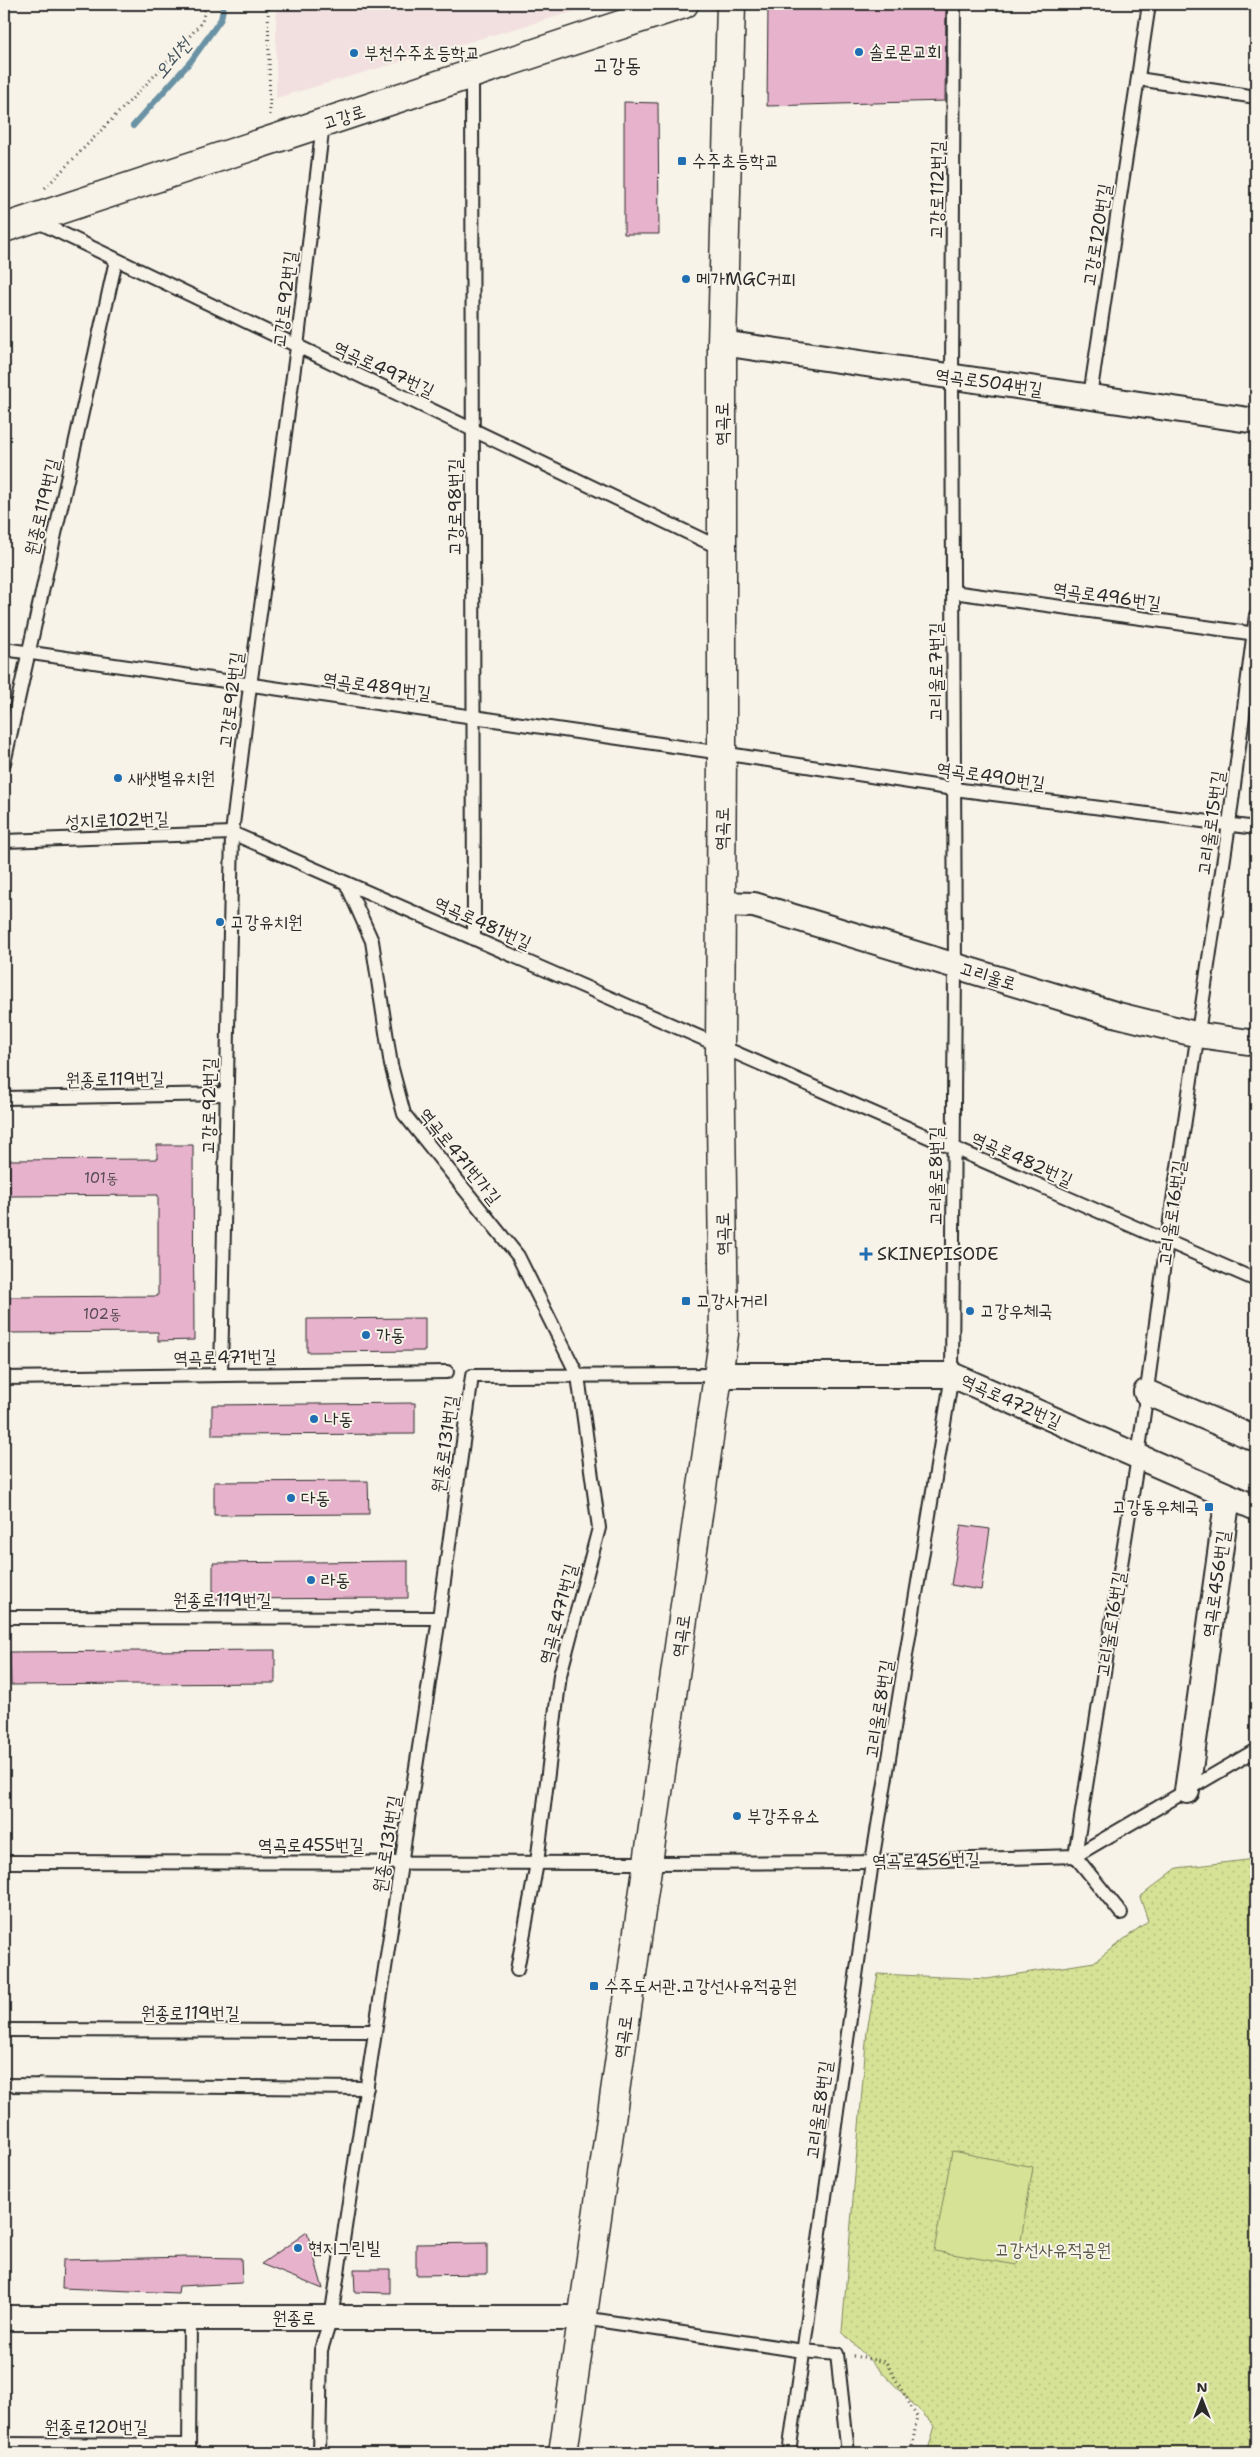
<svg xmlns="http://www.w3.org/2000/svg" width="1260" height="2457" font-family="'Shantell Sans','Poor Story',sans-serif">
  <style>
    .built { fill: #f2e0e0 }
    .park { fill: url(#park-dots); stroke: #808660 }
    .pitch { fill: #d6e295; stroke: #808660 }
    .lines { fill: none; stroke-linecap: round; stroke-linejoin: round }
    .stream { stroke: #6b92a5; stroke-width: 6 }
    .building { fill: #e7b2cc; stroke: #2b2b2b }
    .lane-casing { stroke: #2b2b2b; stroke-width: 16 }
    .street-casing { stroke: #2b2b2b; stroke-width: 28 }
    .secondary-casing { stroke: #2b2b2b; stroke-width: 31 }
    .path { stroke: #2b2b2b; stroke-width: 3; stroke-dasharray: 1 4; stroke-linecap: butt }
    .lane { stroke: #f7f3e8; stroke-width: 12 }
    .street { stroke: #f7f3e8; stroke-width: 24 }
    .secondary { stroke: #f7f3e8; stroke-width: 28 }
    .poi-dot { fill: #1f6fb2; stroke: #f7f3e8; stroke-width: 2 }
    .labels { text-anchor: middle; stroke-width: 4; stroke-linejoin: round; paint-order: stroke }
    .number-label { font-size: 15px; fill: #5a4d53 }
    .poi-label { font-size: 18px; fill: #2b2b2b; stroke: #f7f3e8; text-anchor: start }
    .street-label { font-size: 18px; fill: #2b2b2b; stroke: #f7f3e8 }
    .park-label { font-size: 18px; fill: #565946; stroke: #f7f3e8 }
    .water-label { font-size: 19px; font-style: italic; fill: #46565e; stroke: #f7f3e8 }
    .quarter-label { font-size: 20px; fill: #2b2b2b; stroke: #f7f3e8 }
  </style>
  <defs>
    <pattern id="park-dots" width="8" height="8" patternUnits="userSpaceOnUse" patternTransform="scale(1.25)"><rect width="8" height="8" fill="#d6e295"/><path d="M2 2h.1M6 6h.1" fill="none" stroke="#b8c281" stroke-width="1.8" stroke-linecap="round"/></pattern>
  </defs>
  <rect width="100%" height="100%" fill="#f7f3e8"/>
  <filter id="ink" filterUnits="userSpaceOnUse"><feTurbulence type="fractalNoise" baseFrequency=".02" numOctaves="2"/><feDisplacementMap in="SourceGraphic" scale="10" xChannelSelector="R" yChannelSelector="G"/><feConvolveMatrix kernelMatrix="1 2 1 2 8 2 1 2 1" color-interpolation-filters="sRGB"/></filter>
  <g filter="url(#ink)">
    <!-- built -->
    <path class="built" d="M276,4H586V8L276,98Z"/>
    <!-- park -->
    <path class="park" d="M1256,1859V2453H927L935,2426L842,2332L867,2030L878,1974L987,1979L1094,1962L1148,1921L1140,1897L1177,1868Z"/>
    <!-- pitch -->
    <path class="pitch" d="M952,2151L1033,2167L1017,2265L934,2251Z"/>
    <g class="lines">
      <!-- stream -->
      <path class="stream" d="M133,126L191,61L221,19L224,4"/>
    </g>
    <!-- building -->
    <g class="building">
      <path d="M768,4H946L945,101L767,106Z"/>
      <path d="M624,102L658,103L659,234H624Z"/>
      <path d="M157,1145H193L194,1340L158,1341V1332L10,1333V1297L158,1296V1195L10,1196L9,1160L157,1159Z"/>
      <path d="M425,1318V1351L307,1352V1319Z"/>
      <path d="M415,1403V1434L212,1435V1405Z"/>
      <path d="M368,1481L369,1514L214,1515V1482Z"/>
      <path d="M961,1525L990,1529L981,1590L951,1585Z"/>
      <path d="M408,1561V1598L213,1599V1563Z"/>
      <path d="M275,1650V1683L11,1685L10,1652Z"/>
      <path d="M307,2232L323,2289L261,2264Z"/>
      <path d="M487,2243V2274L416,2275V2244Z"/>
      <path d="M187,2257L241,2258L242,2283L179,2286L178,2293L62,2288L63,2260Z"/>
      <path d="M354,2269H390V2293L355,2292Z"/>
    </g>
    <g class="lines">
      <!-- lane casing -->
      <g class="lane-casing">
        <g id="lane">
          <path d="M472,75L474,939"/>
          <path d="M1138,79L1256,97"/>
          <path d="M34,220L722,549"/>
          <path d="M1090,396L1149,4"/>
          <path d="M953,592L1256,634"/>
          <path d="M4,649L722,753L954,789L1256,828"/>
          <path d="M4,763L116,260"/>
          <path d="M4,841L232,833L1256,1280"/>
          <path d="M346,883L372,941L391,1065L404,1114L518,1256L578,1376L599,1528L560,1675L537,1863L517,1970"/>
          <path d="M4,1098L227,1094"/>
          <path d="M221,1375L232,833L250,686L297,347L323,123"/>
          <path d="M4,1378L447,1372"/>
          <path d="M4,1617L439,1618"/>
          <path d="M4,1862L648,1863L872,1862L1075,1856L1256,1750"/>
          <path d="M1121,1913L1075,1856L1138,1457L1167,1241L1229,824L1256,615"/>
          <path d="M4,2030L375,2031"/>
          <path d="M4,2085L367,2088"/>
          <path d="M583,2318L803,2351L837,2354L848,2453"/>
          <path d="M4,2444L189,2445"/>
          <path d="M189,2453L190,2318"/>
          <path d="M319,2453L321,2350L331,2318L439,1618L472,1376L719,1375"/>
          <path d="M789,2453L872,1862L952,1375L955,967L952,377L954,4"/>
        </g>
      </g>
      <!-- street casing -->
      <g class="street-casing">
        <g id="street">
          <path d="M722,343L1256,421"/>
          <path d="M721,904L754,905L1118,1015L1199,1035L1256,1043"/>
          <path d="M719,1375H952L1256,1508"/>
          <path d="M1146,1392L1256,1439"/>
          <path d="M1187,1791L1228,1496"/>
          <path d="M4,2318H583"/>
        </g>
      </g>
      <!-- secondary casing -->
      <g class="secondary-casing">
        <g id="secondary">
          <path d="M4,228L684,4"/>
          <path d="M563,2453L724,1334L720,1046L722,753V343L731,4"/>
        </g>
      </g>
      <!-- path -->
      <g class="path">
        <path d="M268,4L270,115"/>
        <path d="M45,188L159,71L202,22L206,4"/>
        <path d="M853,2356L886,2362L917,2417L911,2453"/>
      </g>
      <!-- lane -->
      <use href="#lane" class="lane"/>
      <!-- street -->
      <use href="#street" class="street"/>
      <!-- secondary -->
      <use href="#secondary" class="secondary"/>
    </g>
  </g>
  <!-- markers -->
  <g class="poi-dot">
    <circle cx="859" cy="52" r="5"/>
    <circle cx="354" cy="53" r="5"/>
    <rect x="677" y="156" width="10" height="10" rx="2.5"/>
    <circle cx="686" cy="279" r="5"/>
    <circle cx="118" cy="778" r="5"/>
    <circle cx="220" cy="922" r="5"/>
    <path d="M863.5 1246.5h5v5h5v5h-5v5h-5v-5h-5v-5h5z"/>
    <rect x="681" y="1296" width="10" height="10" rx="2.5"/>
    <circle cx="970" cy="1311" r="5"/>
    <circle cx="366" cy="1335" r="5"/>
    <circle cx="314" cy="1419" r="5"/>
    <circle cx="291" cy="1498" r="5"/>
    <rect x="1204" y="1502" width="10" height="10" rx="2.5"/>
    <circle cx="311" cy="1580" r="5"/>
    <circle cx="737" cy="1816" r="5"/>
    <rect x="589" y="1981" width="10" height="10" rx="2.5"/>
    <circle cx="298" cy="2248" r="5"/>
  </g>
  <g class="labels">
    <!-- number labels -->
    <g class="number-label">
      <text x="101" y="1183">101동</text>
      <text x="102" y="1319">102동</text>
    </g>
    <!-- poi labels -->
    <g class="poi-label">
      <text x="869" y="58">솔로몬교회</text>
      <text x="364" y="59">부천수주초등학교</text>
      <text x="692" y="167">수주초등학교</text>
      <text x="696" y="285">메가MGC커피</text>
      <text x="128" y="784">새샛별유치원</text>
      <text x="230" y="928">고강유치원</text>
      <text x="877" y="1260">SKINEPISODE</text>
      <text x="696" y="1307">고강사거리</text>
      <text x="980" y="1317">고강우체국</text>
      <text x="376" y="1341">가동</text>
      <text x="324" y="1425">나동</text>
      <text x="301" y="1504">다동</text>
      <text x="1199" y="1513" text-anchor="end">고강동우체국</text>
      <text x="321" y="1586">라동</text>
      <text x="747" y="1822">부강주유소</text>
      <text x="604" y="1992">수주도서관.고강선사유적공원</text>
      <text x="308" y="2254">현지그린빌</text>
    </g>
    <!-- street labels -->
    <g class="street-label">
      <text transform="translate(344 117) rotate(-18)" y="6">고강로</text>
      <text transform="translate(937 190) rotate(-89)" y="6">고강로112번길</text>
      <text transform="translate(1097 235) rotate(-81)" y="6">고강로120번길</text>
      <text transform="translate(285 299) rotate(-83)" y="6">고강로92번길</text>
      <text transform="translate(384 369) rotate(25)" y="6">역곡로497번길</text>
      <text transform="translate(989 382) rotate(8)" y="6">역곡로504번길</text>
      <text transform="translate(722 424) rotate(-90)" y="6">역곡로</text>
      <text transform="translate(42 507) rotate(-77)" y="6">원종로119번길</text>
      <text transform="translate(455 507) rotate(-90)" y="6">고강로98번길</text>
      <text transform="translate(1107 596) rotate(8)" y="6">역곡로496번길</text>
      <text transform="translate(936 672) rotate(-90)" y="6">고리울로7번길</text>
      <text transform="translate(377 686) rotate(8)" y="6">역곡로489번길</text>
      <text transform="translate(231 700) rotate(-83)" y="6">고강로92번길</text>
      <text transform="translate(991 776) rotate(8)" y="6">역곡로490번길</text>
      <text transform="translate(117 820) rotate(-2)" y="6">성지로102번길</text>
      <text transform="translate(1211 823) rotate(-82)" y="6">고리울로15번길</text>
      <text transform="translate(722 829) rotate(-89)" y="6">역곡로</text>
      <text transform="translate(483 923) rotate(24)" y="6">역곡로481번길</text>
      <text transform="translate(988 976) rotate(17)" y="6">고리울로</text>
      <text transform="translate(115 1079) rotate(-1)" y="6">원종로119번길</text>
      <text transform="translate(209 1106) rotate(-89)" y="6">고강로92번길</text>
      <text transform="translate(460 1156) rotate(51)" y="6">역곡로471번가길</text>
      <text transform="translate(1022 1159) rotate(24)" y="6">역곡로482번길</text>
      <text transform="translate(936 1176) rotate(-90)" y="6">고리울로8번길</text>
      <text transform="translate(1172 1213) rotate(-82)" y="6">고리울로16번길</text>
      <text transform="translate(723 1234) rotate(-91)" y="6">역곡로</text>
      <text transform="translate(225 1357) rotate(-1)" y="6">역곡로471번길</text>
      <text transform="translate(1011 1401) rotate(24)" y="6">역곡로472번길</text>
      <text transform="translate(445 1444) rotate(-82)" y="6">원종로131번길</text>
      <text transform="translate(1216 1584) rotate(-82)" y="6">역곡로456번길</text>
      <text x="222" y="1606">원종로119번길</text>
      <text transform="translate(558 1614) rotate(-75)" y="6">역곡로471번길</text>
      <text transform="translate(1111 1624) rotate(-81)" y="6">고리울로16번길</text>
      <text transform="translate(681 1636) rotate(-82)" y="6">역곡로</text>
      <text transform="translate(879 1709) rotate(-81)" y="6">고리울로8번길</text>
      <text transform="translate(387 1844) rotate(-81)" y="6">원종로131번길</text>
      <text x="311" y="1851">역곡로455번길</text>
      <text transform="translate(926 1860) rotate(-1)" y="6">역곡로456번길</text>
      <text x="190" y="2019">원종로119번길</text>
      <text transform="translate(623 2037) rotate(-82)" y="6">역곡로</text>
      <text transform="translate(819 2110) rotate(-82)" y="6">고리울로8번길</text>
      <text x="294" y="2324">원종로</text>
      <text x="96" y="2433">원종로120번길</text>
    </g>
    <!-- park labels -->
    <g class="park-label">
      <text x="1053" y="2256">고강선사유적공원</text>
    </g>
    <!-- water labels -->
    <g class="water-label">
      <text transform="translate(172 58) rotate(-50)" y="7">오쇠천</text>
    </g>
    <!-- quarter labels -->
    <g class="quarter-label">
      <text x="617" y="72">고강동</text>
    </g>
  </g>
  <!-- margin -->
  <rect width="1260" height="2457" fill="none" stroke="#f7f3e8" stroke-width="20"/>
  <rect x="10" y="10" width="1240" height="2437" fill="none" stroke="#2b2b2b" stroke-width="2" filter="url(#ink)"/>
  <!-- north arrow -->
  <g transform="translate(1202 2400)" stroke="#f7f3e8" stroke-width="4" paint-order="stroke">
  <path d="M0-4L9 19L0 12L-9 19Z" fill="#2b2b2b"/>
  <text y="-8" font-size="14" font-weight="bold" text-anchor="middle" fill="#2b2b2b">N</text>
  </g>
</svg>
